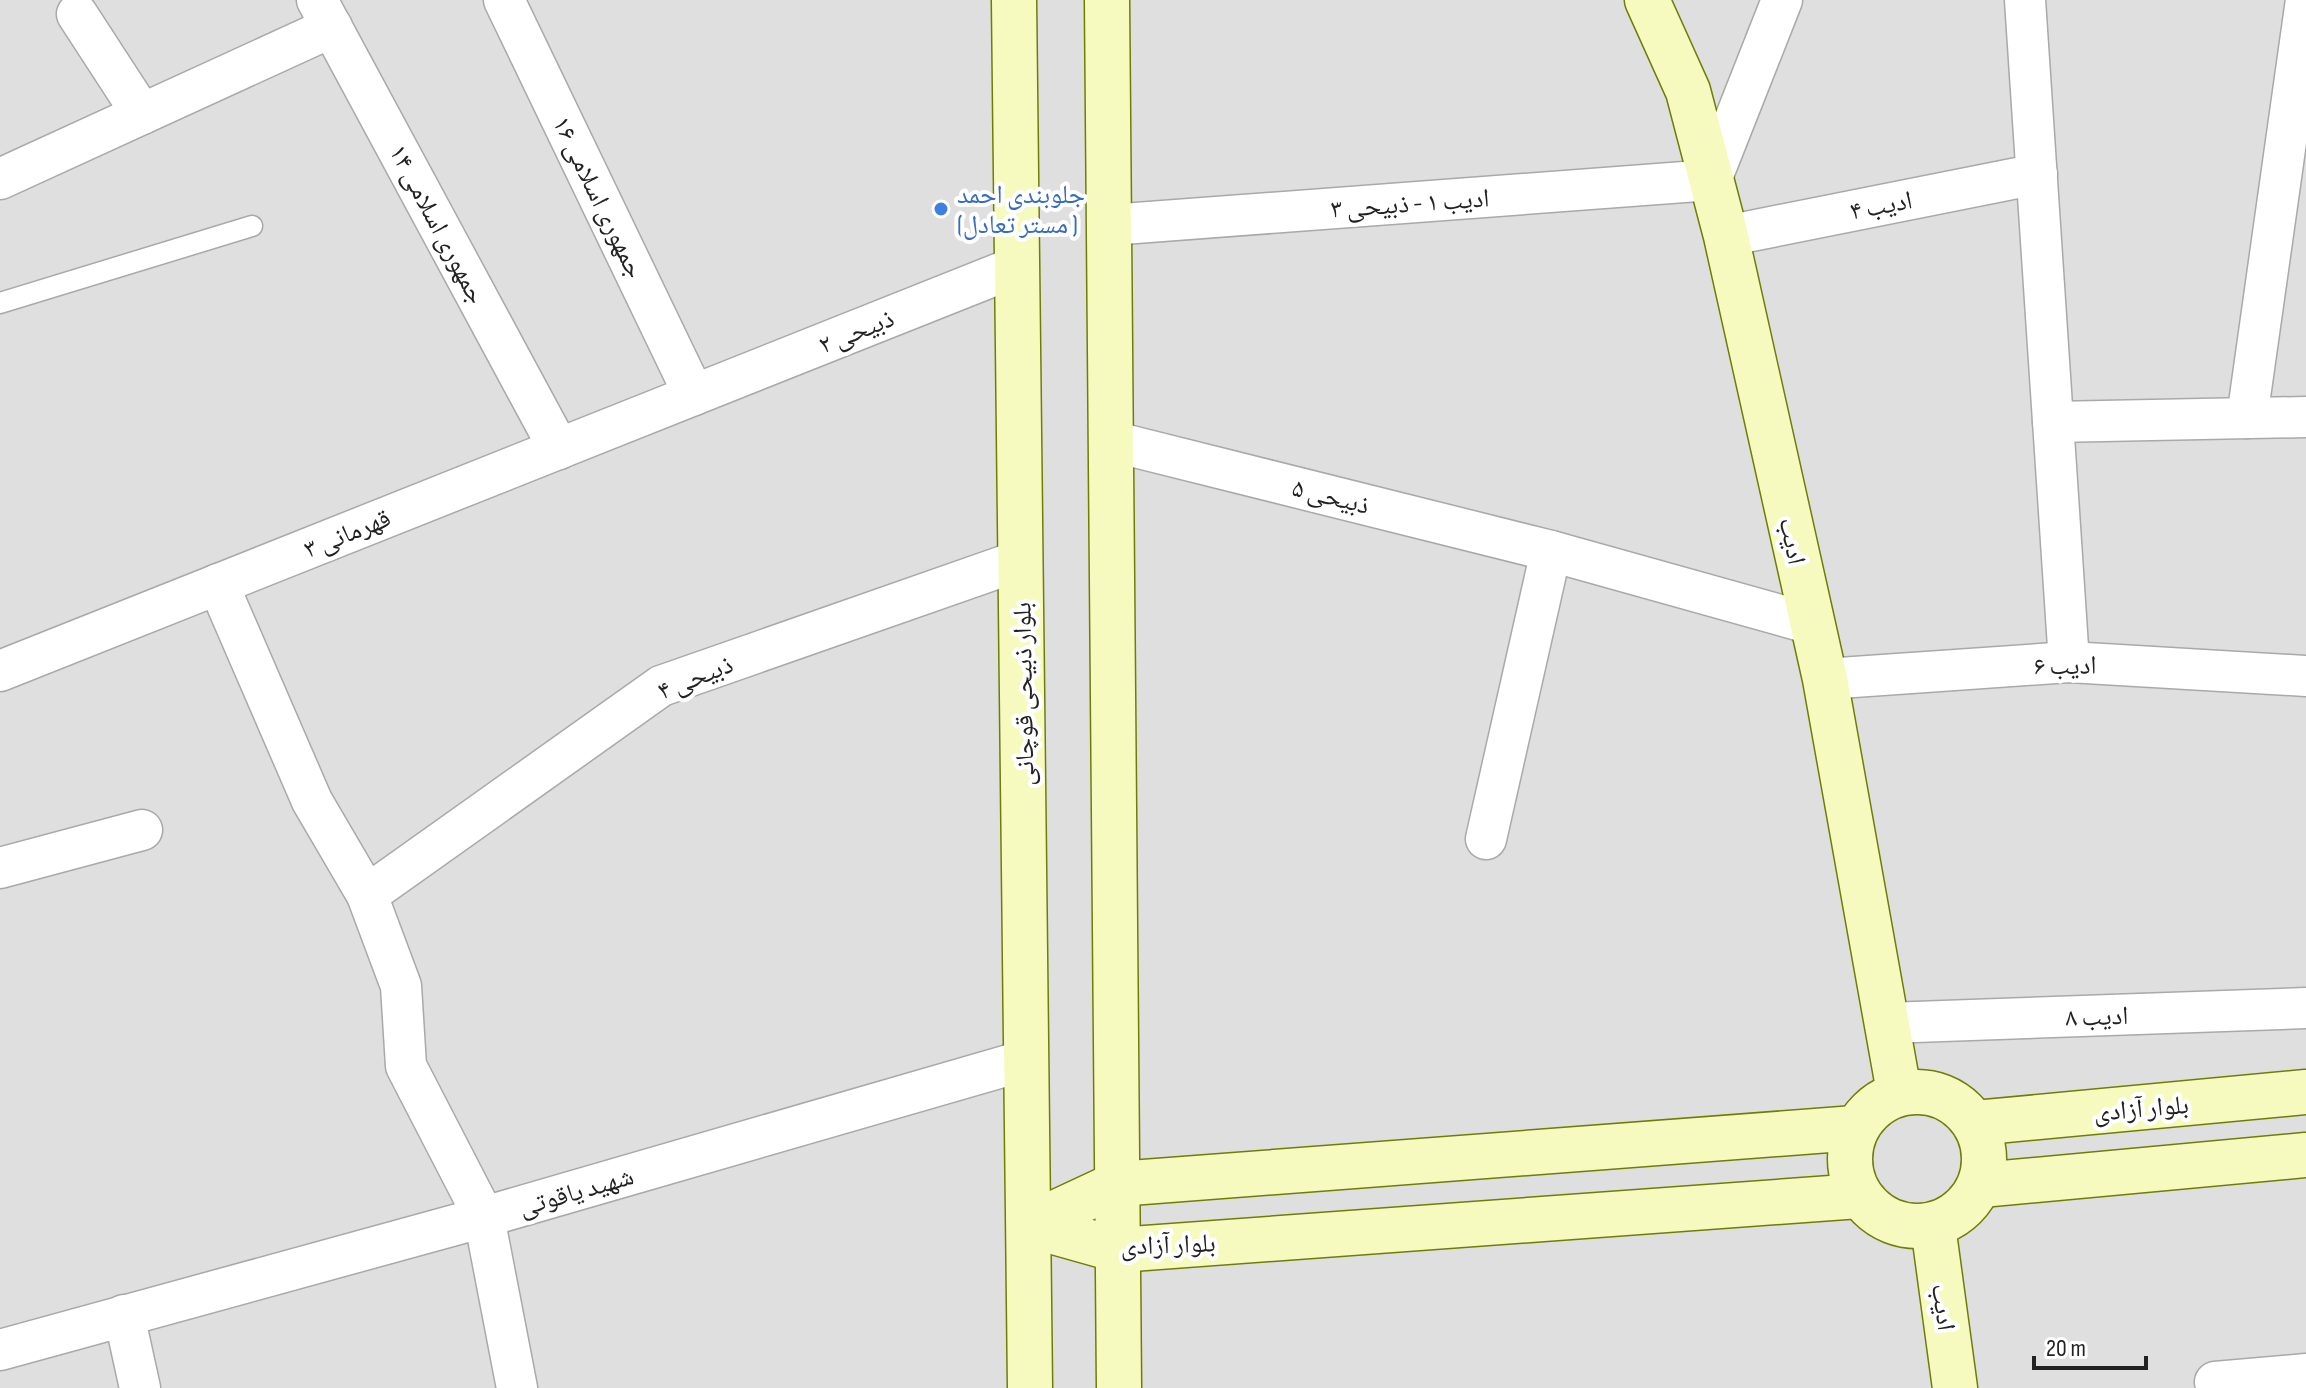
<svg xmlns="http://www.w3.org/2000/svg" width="2306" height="1388" font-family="'Sofia Sans Condensed','Noto Naskh Arabic',sans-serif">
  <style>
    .residential { fill: #e0dfdf }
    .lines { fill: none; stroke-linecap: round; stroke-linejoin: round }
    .lane-casing { stroke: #a9a9a9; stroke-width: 23 }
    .street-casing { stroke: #a9a9a9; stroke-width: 43 }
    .secondary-casing { stroke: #707d05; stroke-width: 47 }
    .lane { stroke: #fff; stroke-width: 20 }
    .street { stroke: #fff; stroke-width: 40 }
    .secondary { stroke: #f7fabf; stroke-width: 44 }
    .shop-dot { fill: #3f7fe0; stroke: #fff; stroke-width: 3 }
    .labels { text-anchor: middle; stroke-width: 8; stroke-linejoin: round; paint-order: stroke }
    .shop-label { font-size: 26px; fill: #366cbe; stroke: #fff; text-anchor: start }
    .street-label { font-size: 26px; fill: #222; stroke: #fff }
  </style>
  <rect width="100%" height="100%" fill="#f2efe9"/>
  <!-- residential -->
  <rect class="residential" x="0" y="0" width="2306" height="1388"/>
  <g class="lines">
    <!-- lane casing -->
    <g class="lane-casing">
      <path id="lane" d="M0,303L252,226"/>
    </g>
    <!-- street casing -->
    <g class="street-casing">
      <g id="street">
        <path d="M317,0L559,449"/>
        <path d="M504,0L694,395"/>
        <path d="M2025,0L2069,662"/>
        <path d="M77,14L142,114"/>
        <path d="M0,179L332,27"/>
        <path d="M1109,225L1711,180L1782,0"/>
        <path d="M1726,236L2037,174"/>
        <path d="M2247,418L2306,0"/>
        <path d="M2053,422L2306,417"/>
        <path d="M1111,441L1551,551L1812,624"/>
        <path d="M218,584L312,801L367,895L401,986L406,1066L484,1217L517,1388"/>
        <path d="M0,671L1018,266"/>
        <path d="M1825,679L2069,662L2306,676"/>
        <path d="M1486,839L1551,551"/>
        <path d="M0,868L142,830"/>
        <path d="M367,895L661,686L1021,560"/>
        <path d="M1887,1023L2306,1008"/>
        <path d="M124,1315L140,1388"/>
        <path d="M0,1350L484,1217L1026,1060"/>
        <path d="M2215,1382L2306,1374"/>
      </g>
    </g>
    <!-- secondary casing -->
    <g class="secondary-casing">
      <g id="secondary">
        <path d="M1014,0L1030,1388"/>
        <path d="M1107,0L1119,1388"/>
        <path d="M1647,0L1688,91L1726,236L1825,679L1899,1092"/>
        <circle cx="1917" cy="1159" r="67"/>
        <path d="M1975,1123L2306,1092"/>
        <path d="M1981,1185L2306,1155"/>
        <path d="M1029,1225L1117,1184L1855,1128"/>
        <path d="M1029,1225L1118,1250L1859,1196"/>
        <path d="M1933,1226L1955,1388"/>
      </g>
    </g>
    <!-- lane -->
    <use href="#lane" class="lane"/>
    <!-- street -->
    <use href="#street" class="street"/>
    <!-- secondary -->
    <use href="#secondary" class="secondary"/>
  </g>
  <!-- markers -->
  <circle class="shop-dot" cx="941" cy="209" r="8"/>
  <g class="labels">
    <!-- shop labels -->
    <g class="shop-label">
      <text x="957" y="203">جلوبندی احمد<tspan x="957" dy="30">(مستر تعادل )</tspan></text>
    </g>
    <!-- street labels -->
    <g class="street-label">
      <text transform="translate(599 197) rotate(64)" y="9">جمهوری اسلامی ۱۶</text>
      <text transform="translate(1410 203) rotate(-4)" y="9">ادیب ۱ - ذبیحی ۳</text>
      <text transform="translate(1881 205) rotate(-11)" y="9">ادیب ۴</text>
      <text transform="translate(438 224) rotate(62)" y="9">جمهوری اسلامی ۱۴</text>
      <text transform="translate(856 331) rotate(-22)" y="9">ذبیحی ۲</text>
      <text transform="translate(1331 496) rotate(14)" y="9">ذبیحی ۵</text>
      <text transform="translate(347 533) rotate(-22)" y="9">قهرمانی ۳</text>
      <text transform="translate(1793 541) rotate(78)" y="9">ادیب</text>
      <text transform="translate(2065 665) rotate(-1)" y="9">ادیب ۶</text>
      <text transform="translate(695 677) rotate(-22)" y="9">ذبیحی ۴</text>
      <text transform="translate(1023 694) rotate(-91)" y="9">بلوار ذبیحی قوچانی</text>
      <text transform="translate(2097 1016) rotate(-2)" y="9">ادیب ۸</text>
      <text transform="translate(2141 1108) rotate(-5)" y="9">بلوار آزادی</text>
      <text transform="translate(576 1191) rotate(-16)" y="9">شهید یاقوتی</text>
      <text transform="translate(1168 1244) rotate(-2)" y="9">بلوار آزادی</text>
      <text transform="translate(1944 1307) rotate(82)" y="9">ادیب</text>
    </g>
  </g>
  <!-- scale -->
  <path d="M2034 1356v12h112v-12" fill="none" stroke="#222222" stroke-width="4"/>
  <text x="2046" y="1356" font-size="24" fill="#222222" stroke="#ffffff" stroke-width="6" paint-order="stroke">20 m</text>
</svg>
